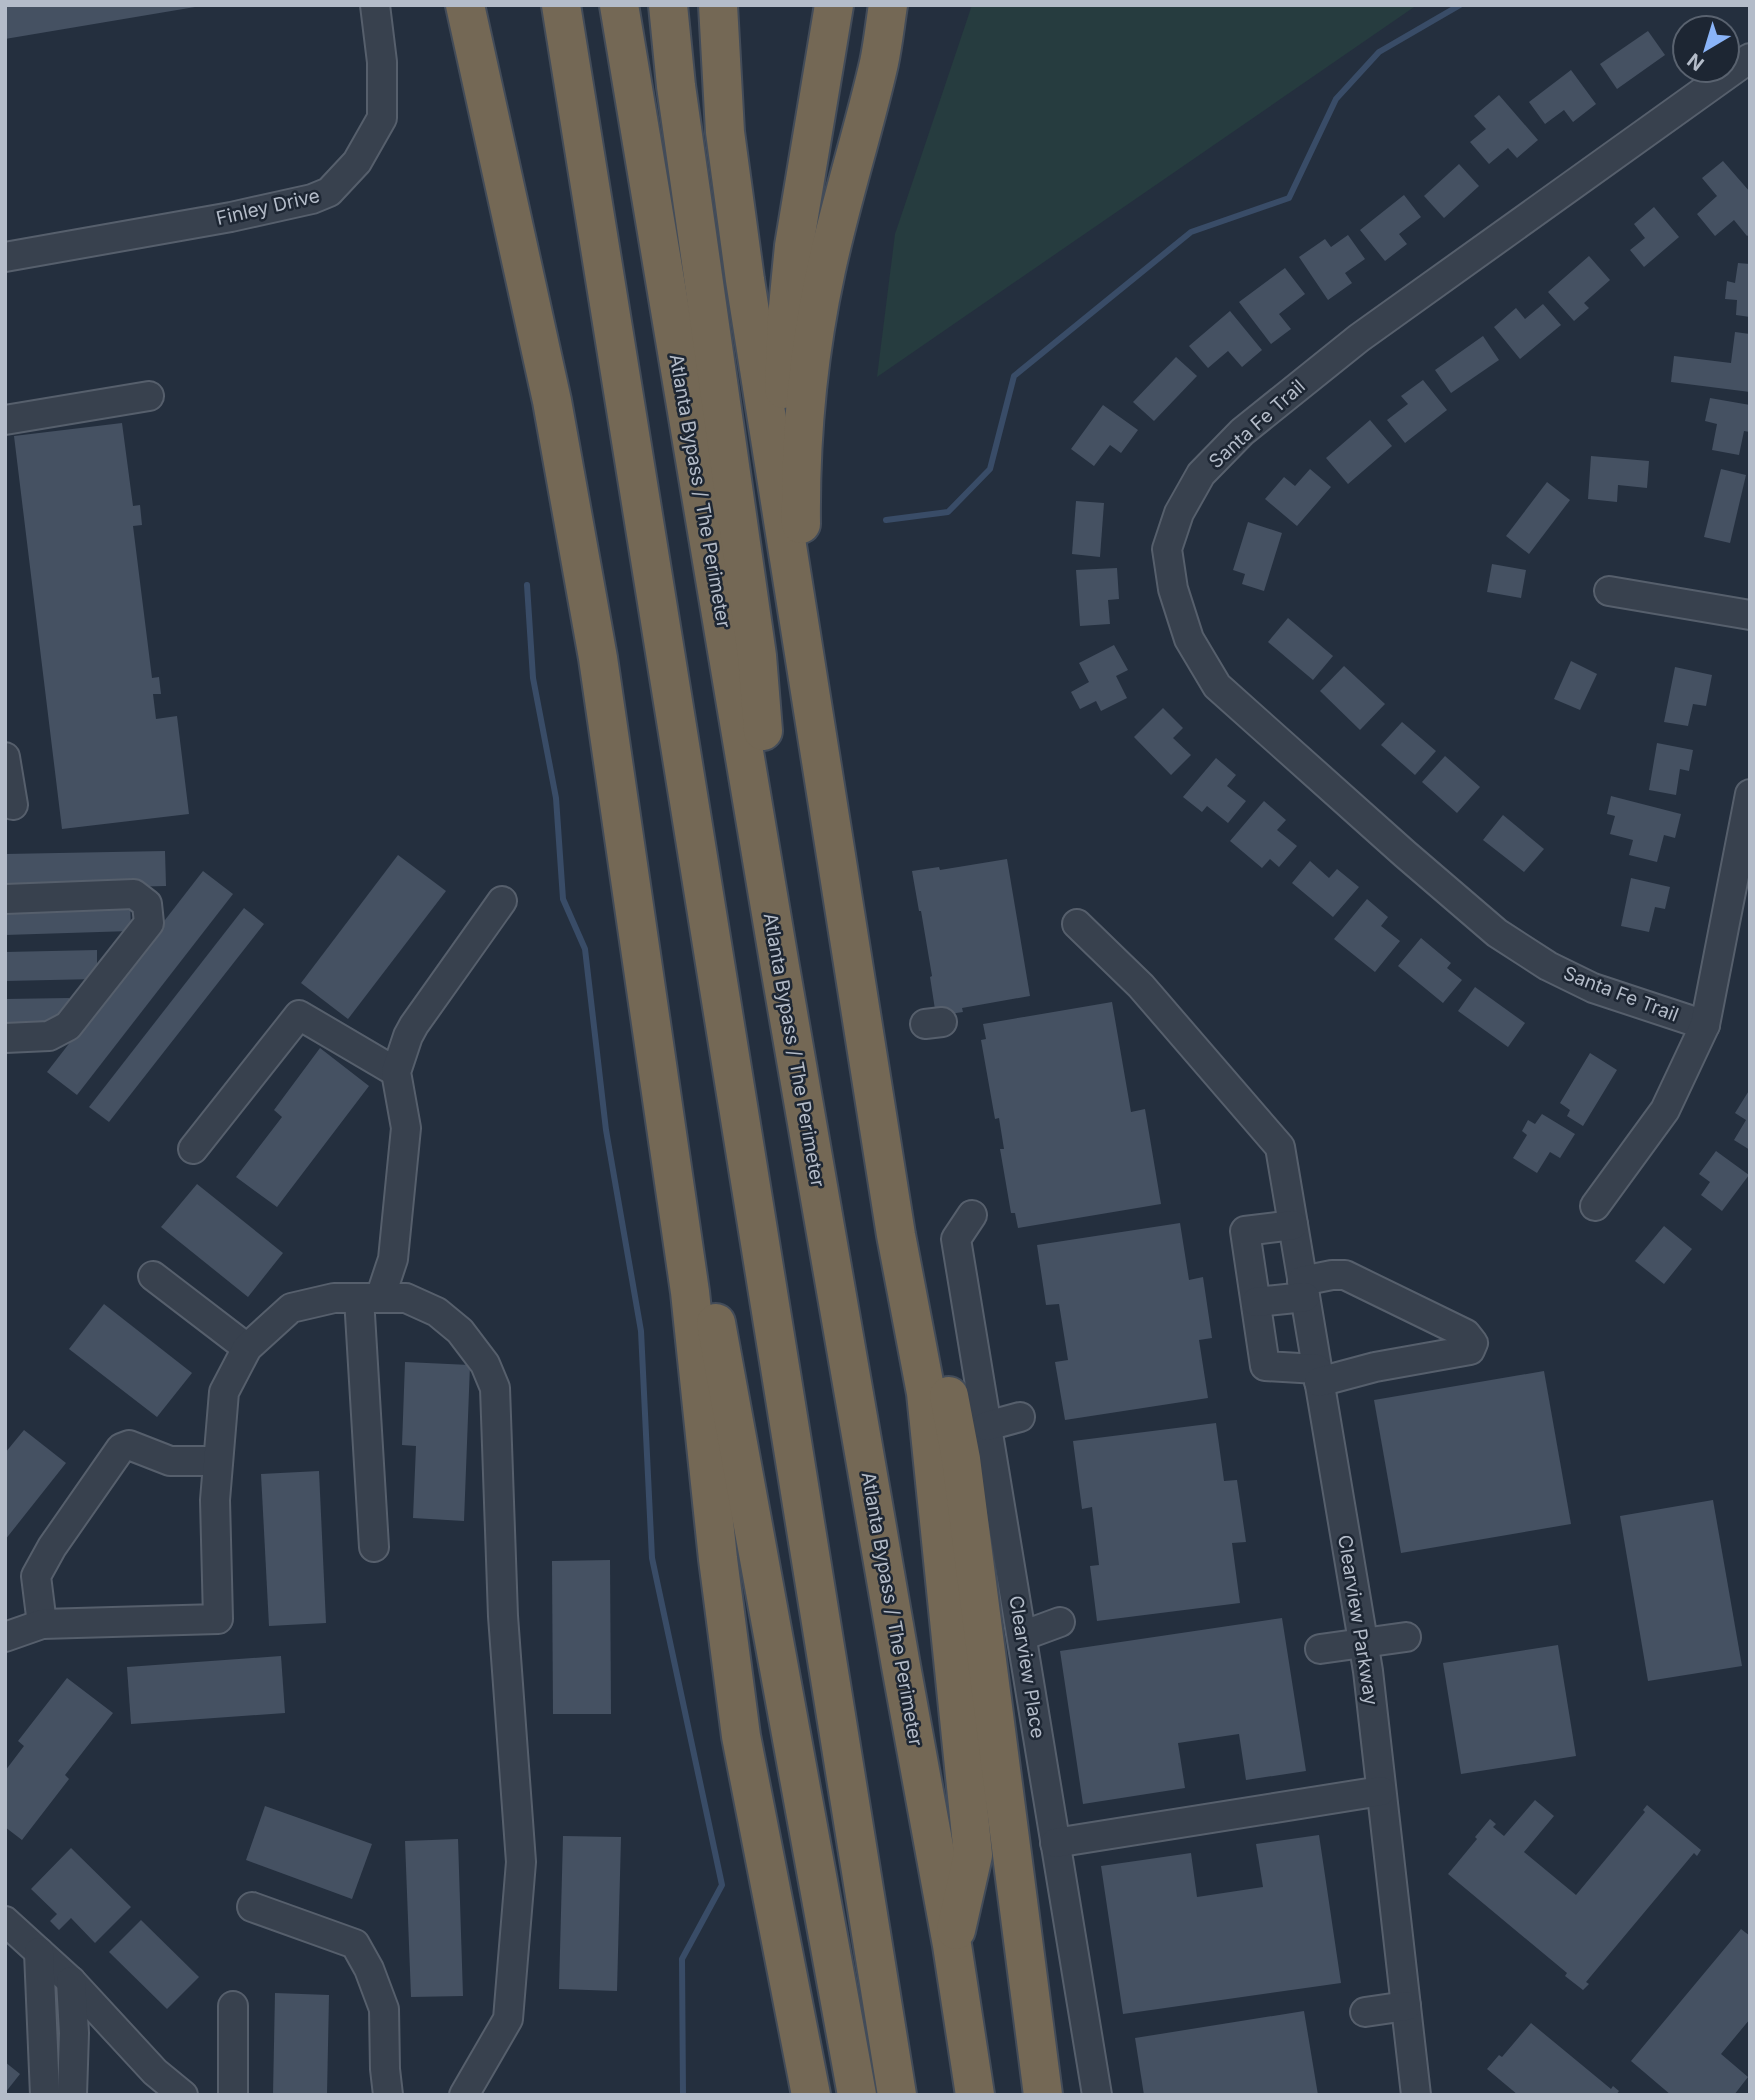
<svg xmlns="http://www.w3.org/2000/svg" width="1755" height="2100" font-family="Inter,sans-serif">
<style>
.green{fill:#263c3f}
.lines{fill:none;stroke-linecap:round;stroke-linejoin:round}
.stream{stroke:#394c67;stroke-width:6}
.building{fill:#455162}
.minor-casing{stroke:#565f6c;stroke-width:32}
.highway-casing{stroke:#434c59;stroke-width:42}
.minor{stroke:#38414e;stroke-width:28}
.highway{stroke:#746855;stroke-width:38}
.labels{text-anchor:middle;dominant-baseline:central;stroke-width:5;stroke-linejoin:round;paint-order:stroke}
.street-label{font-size:19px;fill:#b4bcc9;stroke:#1d2633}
</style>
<rect width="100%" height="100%" fill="#242f3e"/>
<!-- green -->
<path class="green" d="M972 5H1417L877 377 895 234Z"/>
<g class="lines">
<!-- stream -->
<g class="stream">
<path d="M886 520 948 512 990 469 1014 376 1191 232 1289 198 1336 99 1379 52 1460 5"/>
<path d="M527 585 533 678 556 798 563 899 585 949 606 1130 641 1331 652 1558 722 1885 682 1959 683 2095"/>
</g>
</g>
<!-- building -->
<g class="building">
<path d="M5 5H195V7L5 39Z"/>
<path d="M1648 31 1665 55 1617 89 1600 64Z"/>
<path d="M1571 70 1596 104 1573 122 1564 110 1545 124 1529 102Z"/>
<path d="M1499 95 1538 140 1517 158 1508 148 1489 164 1470 142 1486 129 1474 116Z"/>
<path d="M1723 161 1750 192V234L1747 236 1734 220 1715 236 1697 214 1717 196 1702 178Z"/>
<path d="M1459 164 1479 186 1444 218 1424 196Z"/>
<path d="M1404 195 1421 217 1399 234 1407 244 1385 261 1360 230Z"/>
<path d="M1654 207 1679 237 1644 267 1630 250 1645 238 1634 224Z"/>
<path d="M1348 235 1365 259 1345 273 1352 283 1328 300 1299 257 1325 239 1331 247Z"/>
<path d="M1589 256 1610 280 1584 303 1589 308 1574 321 1548 292Z"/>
<path d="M1738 263 1750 264V317L1736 315 1737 300 1725 299 1727 281 1735 283Z"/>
<path d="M1285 268 1305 294 1279 314 1291 329 1271 344 1239 302Z"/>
<path d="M1543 304 1561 325 1520 359 1494 327 1516 308 1525 319Z"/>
<path d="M1230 311 1262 350 1242 367 1228 351 1208 368 1189 346Z"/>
<path d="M1735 332 1750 334V392L1671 382 1674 356 1731 363Z"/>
<path d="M1483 336 1499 360 1451 393 1435 370Z"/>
<path d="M1176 357 1197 376 1154 421 1133 402Z"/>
<path d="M1423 380 1447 410 1405 443 1387 420 1408 404 1401 396Z"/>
<path d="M1710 398 1750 405V432L1744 431 1739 455 1712 450 1717 424 1705 421Z"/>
<path d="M1103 405 1138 430 1121 453 1110 445 1094 466 1071 449Z"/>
<path d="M1370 420 1392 446 1348 484 1326 458Z"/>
<path d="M122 423 133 506 140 505 142 525 133 526 152 678 159 677 161 694H153L156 719 177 716 189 814 62 829 14 436Z"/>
<path d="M1591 456 1649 461 1647 488 1618 485 1617 502 1588 499Z"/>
<path d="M1310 469 1331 487 1297 526 1265 499 1284 477 1295 486Z"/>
<path d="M1721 469 1746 475 1730 543 1704 537Z"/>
<path d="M1547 482 1570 500 1529 554 1506 536Z"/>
<path d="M1076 501 1104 503 1100 557 1072 554Z"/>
<path d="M1248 522 1282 533 1264 591 1242 584 1245 574 1233 570Z"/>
<path d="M1492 564 1526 570 1521 598 1487 592Z"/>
<path d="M1117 568 1119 599 1108 600 1110 624 1080 626 1076 570Z"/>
<path d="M1288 618 1333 656 1313 680 1268 642Z"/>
<path d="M1114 645 1128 670 1116 676 1127 698 1101 711 1096 701 1080 709 1071 692 1089 682 1079 663Z"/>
<path d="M1571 661 1597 674 1580 710 1554 699Z"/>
<path d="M1344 666 1385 704 1360 730 1320 691Z"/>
<path d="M1675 667 1712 675 1706 706 1693 704 1688 726 1664 722Z"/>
<path d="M1163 708 1183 728 1173 738 1191 755 1171 775 1134 737Z"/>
<path d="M1402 722 1436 751 1415 775 1381 745Z"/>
<path d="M1657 743 1693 750 1689 771 1680 769 1676 795 1649 790Z"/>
<path d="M1445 756 1480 787 1457 813 1422 782Z"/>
<path d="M1216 758 1236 775 1227 786 1246 801 1228 823 1207 806 1202 812 1183 797Z"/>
<path d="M1611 796 1681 814 1675 838 1664 835 1657 862 1629 855 1633 840 1610 834 1615 816 1607 814Z"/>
<path d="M1264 801 1286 820 1277 830 1297 846 1279 867 1270 859 1262 868 1230 841Z"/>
<path d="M1503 815 1544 849 1524 872 1483 840Z"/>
<path d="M165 851 166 886 5 890V854Z"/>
<path d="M398 855 446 891 348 1019 301 983Z"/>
<path d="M1007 859 1030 996 962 1008 963 1012 936 1016 930 977 932 976 921 911H919L912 871 939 867 940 870Z"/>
<path d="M1310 861 1329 878 1337 869 1359 887 1333 917 1292 883Z"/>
<path d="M203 871 233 894 77 1095 47 1072Z"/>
<path d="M1631 878 1670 887 1665 909 1655 907 1649 932 1621 926Z"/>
<path d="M1367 899 1388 917 1381 926 1400 941 1375 972 1334 939Z"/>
<path d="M130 901 131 931 5 935V905Z"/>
<path d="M244 908 264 924 109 1122 89 1107Z"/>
<path d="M1421 938 1451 963 1447 968 1462 980 1443 1003 1398 966Z"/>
<path d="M97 950V979L5 981V952Z"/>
<path d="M1475 987 1525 1023 1508 1047 1458 1011Z"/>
<path d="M69 998V1023H5V999Z"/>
<path d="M1112 1002 1131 1112 1145 1109 1161 1204 1018 1228 1015 1213H1011L1000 1149H1004L999 1118 995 1119 981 1040 986 1039 983 1024Z"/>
<path d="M320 1048 369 1086 277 1207 236 1177 282 1117 274 1110Z"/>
<path d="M1590 1053 1617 1070 1583 1126 1567 1116 1570 1110 1560 1103Z"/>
<path d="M1750 1089V1150L1734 1140 1746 1120 1735 1113Z"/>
<path d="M1542 1114 1575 1134 1560 1158 1550 1152 1537 1173 1513 1158 1527 1135 1522 1131 1528 1120 1535 1124Z"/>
<path d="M1716 1151 1749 1175 1722 1211 1701 1195 1710 1182 1699 1174Z"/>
<path d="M197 1184 283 1253 248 1297 161 1227Z"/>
<path d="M1180 1223 1189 1280 1203 1277 1212 1338 1199 1340 1208 1398 1065 1420 1055 1362 1068 1360 1059 1304 1046 1305 1037 1245Z"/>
<path d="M1664 1226 1692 1249 1664 1284 1635 1261Z"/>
<path d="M104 1304 192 1373 157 1417 69 1349Z"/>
<path d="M405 1362 470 1365 464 1521 413 1518 416 1446 402 1445Z"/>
<path d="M1544 1371 1571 1524 1401 1553 1374 1400Z"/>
<path d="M1216 1423 1224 1481 1237 1480 1246 1542 1232 1543 1240 1603 1097 1621 1090 1566 1099 1565 1092 1507 1082 1509 1073 1441Z"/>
<path d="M24 1430 66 1463 5 1540V1453Z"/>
<path d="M319 1471 326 1623 269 1626 261 1474Z"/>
<path d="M1713 1500 1742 1666 1648 1681 1620 1516Z"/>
<path d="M610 1560 611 1714H553L552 1561Z"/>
<path d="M1282 1618 1306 1771 1246 1780 1239 1734 1178 1743 1185 1788 1083 1804 1060 1651Z"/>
<path d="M1558 1645 1576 1756 1461 1774 1443 1663Z"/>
<path d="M281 1656 285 1713 131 1724 127 1667Z"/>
<path d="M67 1678 113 1713 65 1775 69 1779 22 1840 5 1827V1771L24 1746 18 1741Z"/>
<path d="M1535 1800 1554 1816 1524 1852 1576 1895 1645 1812 1643 1810 1647 1805 1701 1850 1697 1856 1694 1853 1586 1982 1589 1984 1583 1990 1565 1976 1567 1973 1448 1874 1477 1839 1475 1837 1490 1819 1496 1824 1493 1827 1504 1836Z"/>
<path d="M265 1806 372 1844 352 1899 246 1860Z"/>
<path d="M1319 1835 1341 1983 1123 2014 1101 1866 1191 1853 1197 1897 1263 1887 1256 1844Z"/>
<path d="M563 1836 621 1837 617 1991 559 1989Z"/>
<path d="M458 1839 463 1996 411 1997 405 1841Z"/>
<path d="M71 1848 131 1907 95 1943 71 1918 59 1930 50 1921 57 1914 31 1889Z"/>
<path d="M141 1920 199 1977 167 2009 109 1952Z"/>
<path d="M1741 1929 1750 1936V2019L1721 2054 1748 2077 1734 2095H1671L1631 2061Z"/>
<path d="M275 1993 329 1995 327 2095H273Z"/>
<path d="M1304 2011 1318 2095H1144L1135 2038Z"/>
<path d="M1531 2023 1611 2089 1613 2086 1619 2091 1616 2095H1518L1487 2069 1499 2055 1502 2057Z"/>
<path d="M5 2062 20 2074 5 2093Z"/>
</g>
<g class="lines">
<defs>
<g id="minor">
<path d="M5 257 231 217 312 199 329 192 357 162 382 118V62L375 5"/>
<path d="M5 420 149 396"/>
<path d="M1609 591 1750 615"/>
<path d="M5 757 13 805"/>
<path d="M5 899 134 894 147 904 149 923 68 1026 49 1036 5 1038"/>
<path d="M1077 924 1141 986 1280 1147 1368 1671 1416 2095"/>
<path d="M925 1024 942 1022"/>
<path d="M1705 1025 1593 988 1548 966 1497 933 1405 854 1217 686 1189 639 1173 589 1167 549 1179 513 1201 474 1242 432 1359 338 1750 58"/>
<path d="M193 1149 299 1015 396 1072"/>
<path d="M1595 1206 1665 1110 1705 1025 1750 794"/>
<path d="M972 1215 956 1239 1097 2095"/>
<path d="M1293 1225 1245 1231 1265 1366 1317 1369"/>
<path d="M153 1276 247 1348"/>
<path d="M1302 1281 1332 1275H1345L1466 1334 1473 1343 1470 1350 1375 1367 1319 1382"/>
<path d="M359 1298 374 1547"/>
<path d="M380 1298 393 1259 406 1128 396 1072 408 1036 414 1025 502 901"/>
<path d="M1256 1302 1305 1297"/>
<path d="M987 1426 1020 1417"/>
<path d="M42 1624 36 1576 52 1547 121 1448 129 1445 170 1461H218"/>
<path d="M1022 1636 1060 1622"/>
<path d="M5 1637 42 1624 218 1619 215 1500 224 1392 247 1348 291 1308 334 1298H406L437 1312 460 1331 485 1364 495 1388 503 1616 521 1862 508 2019 464 2095"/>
<path d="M1320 1649 1406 1637"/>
<path d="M1055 1843 1381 1791"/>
<path d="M252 1907 355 1944 369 1969 384 2009 385 2069 388 2095"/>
<path d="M5 1921 71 1981 155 2072 183 2095"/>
<path d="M39 1952 45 2095"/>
<path d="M71 1981 74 2033 72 2095"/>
<path d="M233 2006V2095"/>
<path d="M1365 2012 1406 2006"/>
</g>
<g id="highway">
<path d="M465 5 552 401 598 658 690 1292 718 1559 741 1736 811 2095"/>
<path d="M561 5 897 2095"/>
<path d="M619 5 780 967 901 1666 952 1945 975 2095"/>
<path d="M668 5 676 86 757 656 763 731"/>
<path d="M718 5 725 132 745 280 896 1235 926 1393 973 1855 956 1930"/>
<path d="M784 389 787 317 794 246 834 5"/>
<path d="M801 524C800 439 808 353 826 270 841 200 863 133 879 63 883 44 885 24 888 5"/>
<path d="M716 1323 857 2095"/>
<path d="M949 1396 961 1459 1043 2095"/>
</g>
</defs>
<!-- minor casing -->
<use href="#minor" class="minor-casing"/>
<!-- highway casing -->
<use href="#highway" class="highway-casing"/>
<!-- minor -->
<use href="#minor" class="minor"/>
<!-- highway -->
<use href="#highway" class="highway"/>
</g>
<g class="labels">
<!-- street labels -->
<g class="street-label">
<text transform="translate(268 207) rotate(-13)">Finley Drive</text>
<text transform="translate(1257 424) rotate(-42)">Santa Fe Trail</text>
<text transform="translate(700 491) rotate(80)">Atlanta Bypass / The Perimeter</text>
<text transform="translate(1621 994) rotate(21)">Santa Fe Trail</text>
<text transform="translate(794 1050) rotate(80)">Atlanta Bypass / The Perimeter</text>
<text transform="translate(892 1609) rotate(80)">Atlanta Bypass / The Perimeter</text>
<text transform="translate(1358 1620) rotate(81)">Clearview Parkway</text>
<text transform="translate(1027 1667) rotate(81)">Clearview Place</text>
</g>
</g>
<!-- border -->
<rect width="1755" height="2100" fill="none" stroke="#b4bcc9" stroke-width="14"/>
<!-- north arrow -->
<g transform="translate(1706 49) rotate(218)"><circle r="33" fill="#1d2633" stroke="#59626f" stroke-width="2"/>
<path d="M0-5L12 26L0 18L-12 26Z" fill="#8ab4f8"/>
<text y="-10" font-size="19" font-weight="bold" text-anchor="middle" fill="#b4bcc9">N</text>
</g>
</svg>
